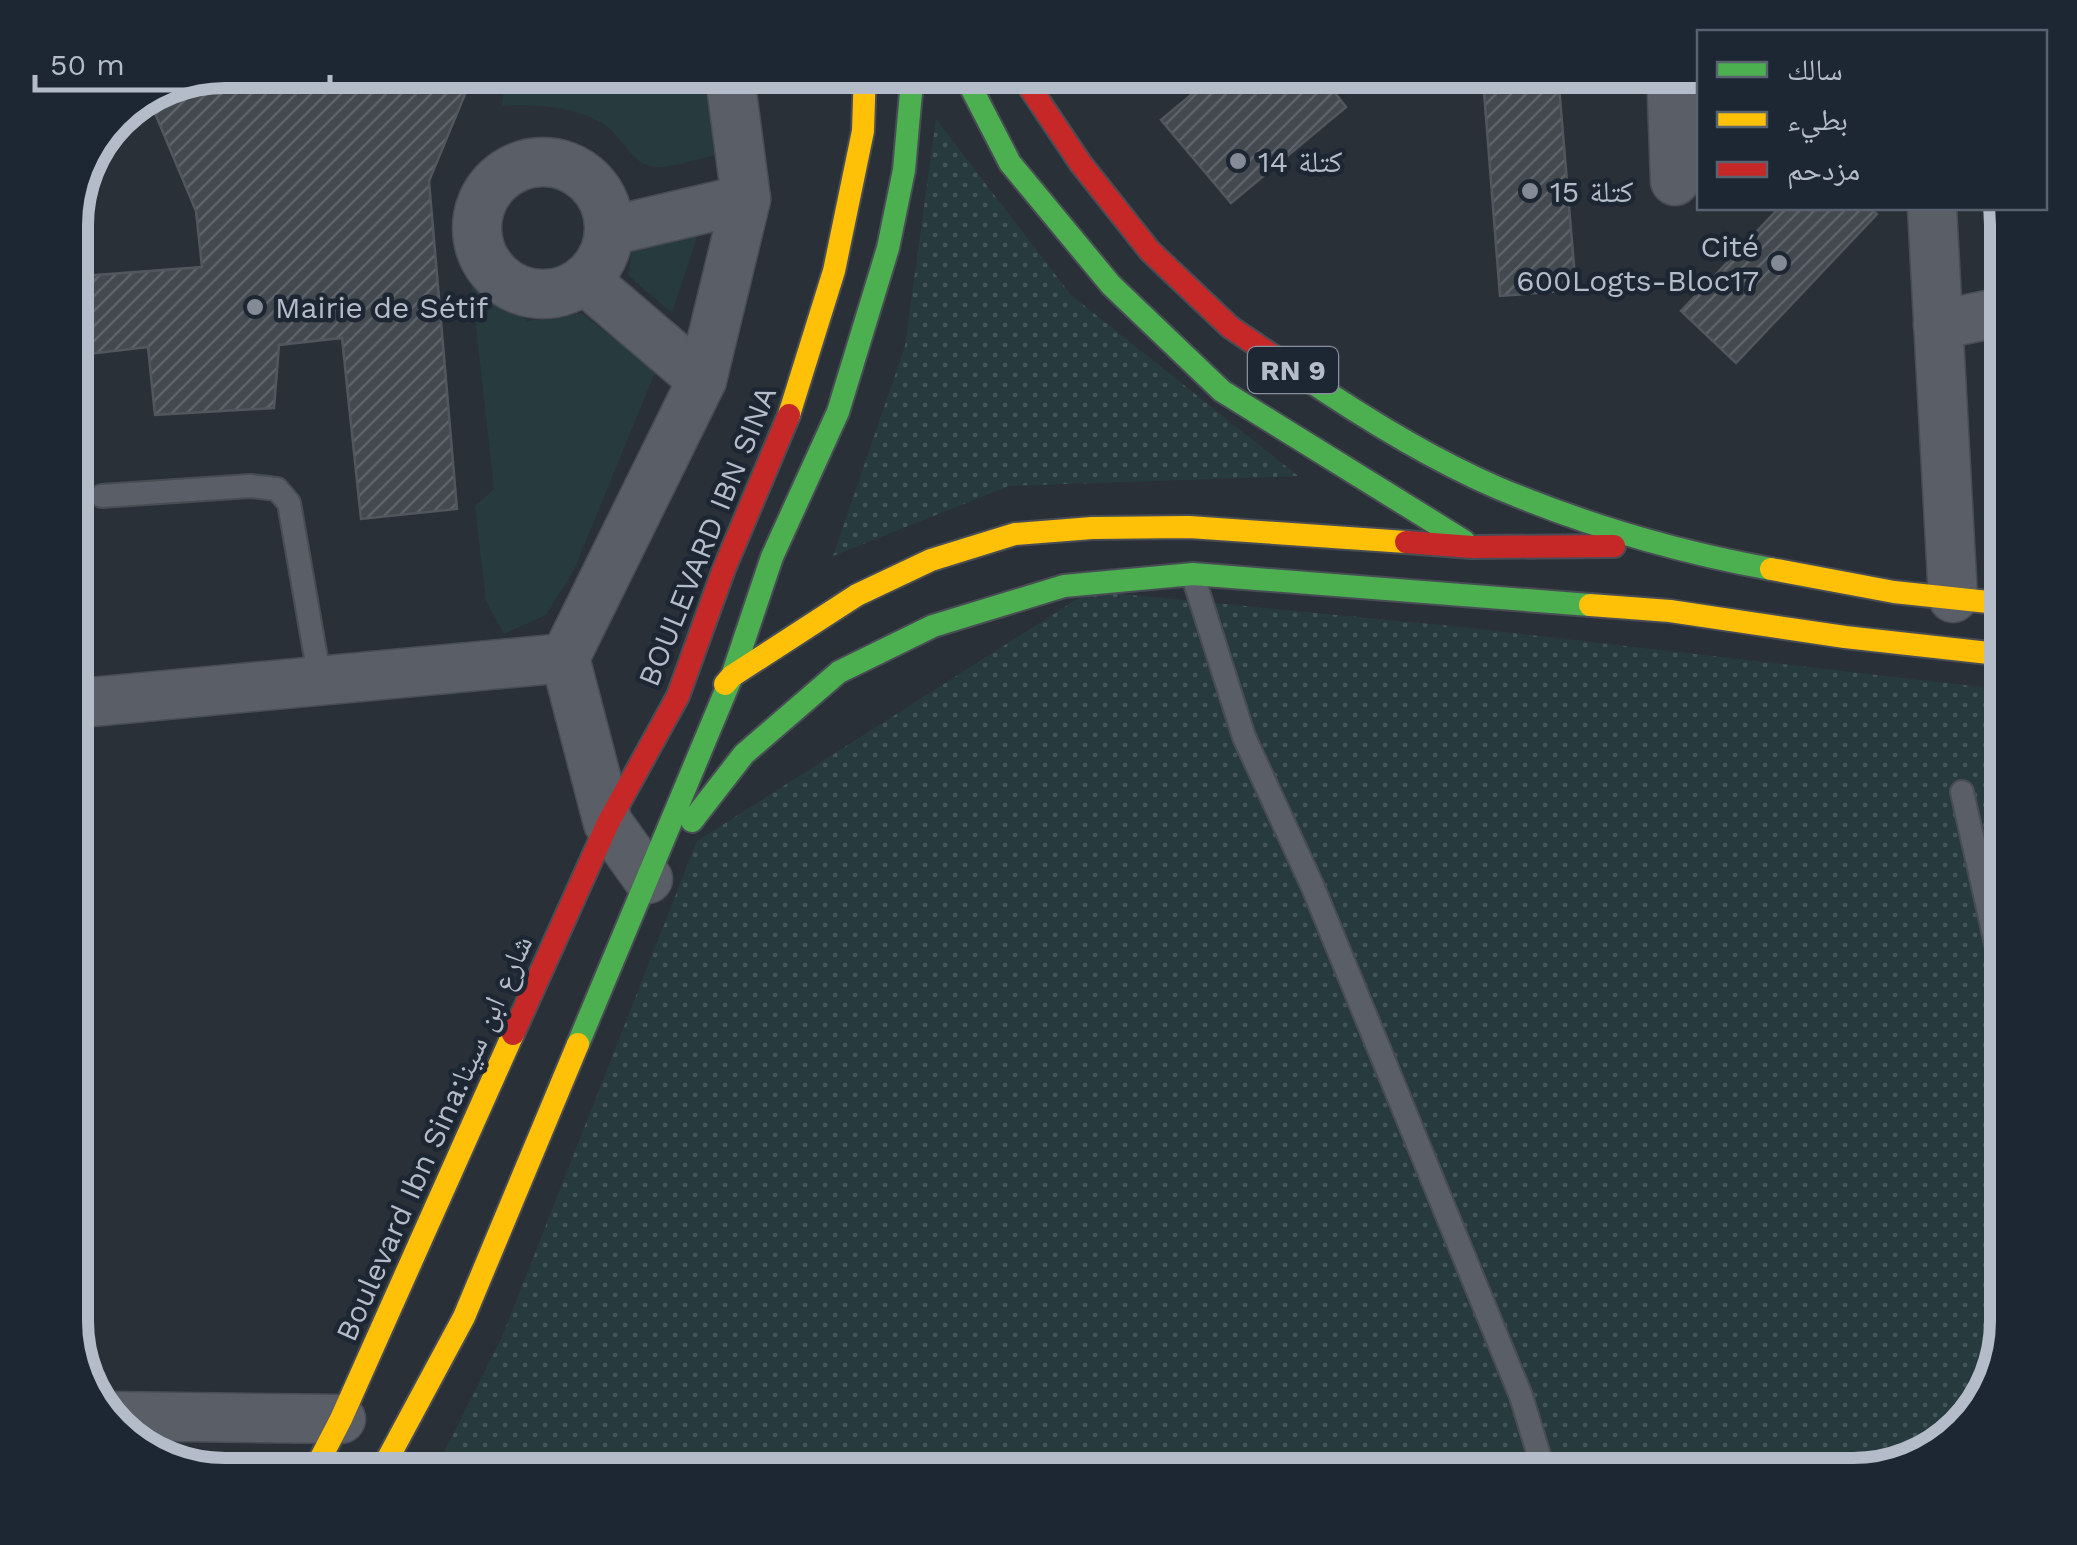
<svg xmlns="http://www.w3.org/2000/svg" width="2077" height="1545" font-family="'Work Sans','Noto Naskh Arabic',sans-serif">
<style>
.green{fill:#273a3e}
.park{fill:url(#park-dots)}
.building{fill:url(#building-hatch);stroke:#52575f;stroke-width:2.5}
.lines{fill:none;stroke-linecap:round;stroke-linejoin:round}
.lane-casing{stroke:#484c53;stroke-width:26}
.street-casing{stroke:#484c53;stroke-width:51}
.fast-casing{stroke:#484c55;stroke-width:26}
.slow-casing{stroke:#484c55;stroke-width:26}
.jam-casing{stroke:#484c55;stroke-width:26}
.lane{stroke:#5a5e66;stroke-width:22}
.street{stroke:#5a5e66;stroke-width:48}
.fast{stroke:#4caf50;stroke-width:22}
.slow{stroke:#ffc107;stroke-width:22}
.jam{stroke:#c62828;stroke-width:22}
.poi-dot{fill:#848b96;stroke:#1d2633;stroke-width:4}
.labels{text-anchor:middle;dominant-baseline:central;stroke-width:9;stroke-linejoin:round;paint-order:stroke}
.shield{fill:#1d2633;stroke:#878f9c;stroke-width:2.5}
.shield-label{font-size:28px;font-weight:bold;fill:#b4bcc9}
.poi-label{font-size:30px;fill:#b4bcc9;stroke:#1d2633;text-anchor:start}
.street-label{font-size:30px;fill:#b4bcc9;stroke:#1d2633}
.rim{fill:none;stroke:#b4bcc9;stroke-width:12}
</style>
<defs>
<pattern id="park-dots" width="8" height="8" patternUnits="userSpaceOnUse" patternTransform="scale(2.5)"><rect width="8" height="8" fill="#273a3e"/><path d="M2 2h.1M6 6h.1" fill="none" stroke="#445559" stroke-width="1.8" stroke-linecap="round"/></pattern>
<pattern id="building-hatch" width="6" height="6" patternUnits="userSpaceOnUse" patternTransform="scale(2.5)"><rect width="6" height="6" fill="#444950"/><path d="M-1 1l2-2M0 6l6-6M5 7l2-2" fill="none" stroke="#5d6168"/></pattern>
</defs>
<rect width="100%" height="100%" fill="#2a3038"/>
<!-- green -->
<g class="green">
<path d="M506 70H708L717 155C701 158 671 168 655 167 632 166 621 134 602 123 571 106 535 104 502 106Z"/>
<path d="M703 219 672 313 628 275 632 250 645 234Z"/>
<path d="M469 263 527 321 581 313 656 370 574 570 546 615 504 634 486 601 475 506 494 489Z"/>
</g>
<!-- park -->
<g class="park">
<path d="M936 119 1071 295 1298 476 1009 486 833 556 905 346Z"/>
<path d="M1090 591 1452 626 2007 690V1321L1975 1415 1920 1459 1852 1475H433L502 1337 697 841Z"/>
</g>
<!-- building -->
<g class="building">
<path d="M225 70H319L320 83 414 70H475L429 181 457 509 361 519 342 338 279 345 274 408 155 415 148 347 70 356V277L202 267 196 211 149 99Z"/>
<path d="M1221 70H1317L1346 107 1231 203 1161 120Z"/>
<path d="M1559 86 1576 290 1500 296 1484 92Z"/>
<path d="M1779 208H1870L1877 214 1736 363 1681 311Z"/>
</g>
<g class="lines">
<defs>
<g id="lane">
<path d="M102 496 250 486 277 489 289 503 320 681"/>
<path d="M1193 576 1244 737 1312 885 1521 1396 1545 1475"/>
<path d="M1962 792 2007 993"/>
</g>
<g id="street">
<path d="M1671 70 1675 181"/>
<circle cx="543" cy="228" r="66"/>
<path d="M1932 208 1953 598"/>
<path d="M610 231 746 199"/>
<path d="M585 280 702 380"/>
<path d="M1938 325 2007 311"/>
<path d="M70 704 565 658"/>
<path d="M648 879 608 823 565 658 702 380 746 199 729 70"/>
<path d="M108 1416 341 1419"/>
</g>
<g id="fast">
<path d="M962 70 1010 163 1111 285 1222 391 1464 541"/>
<path d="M1298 373C1361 416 1428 458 1498 488 1586 525 1678 552 1771 569"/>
<path d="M692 821 744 754 839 672 933 626 1064 586 1193 574 1590 605"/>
<path d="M578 1044 732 676 772 557 838 412 888 248 904 170 913 70"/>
</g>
<g id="slow">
<path d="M789 415 834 271 863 131 865 70"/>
<path d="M1771 569 1894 592 2007 604"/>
<path d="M1590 605 1670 611 1845 637 2007 655"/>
<path d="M725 684 732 676 857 595 931 560 1015 534 1092 528 1189 527 1406 542"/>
<path d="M312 1475 341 1419 513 1034"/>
<path d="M379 1475 464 1317 578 1044"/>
</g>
<g id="jam">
<path d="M1018 70 1081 164 1150 251 1230 327 1298 373"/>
<path d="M1406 542 1472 547 1614 546"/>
<path d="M513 1034 608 823 678 696 724 569 789 415"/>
</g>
</defs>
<!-- lane casing -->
<use href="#lane" class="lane-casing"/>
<!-- street casing -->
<use href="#street" class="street-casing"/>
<!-- fast casing -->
<use href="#fast" class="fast-casing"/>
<!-- slow casing -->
<use href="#slow" class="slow-casing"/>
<!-- jam casing -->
<use href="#jam" class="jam-casing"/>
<!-- lane -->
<use href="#lane" class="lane"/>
<!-- street -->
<use href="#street" class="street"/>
<!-- fast -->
<use href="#fast" class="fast"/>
<!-- slow -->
<use href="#slow" class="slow"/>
<!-- jam -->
<use href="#jam" class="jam"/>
</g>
<!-- markers -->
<g class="poi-dot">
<circle cx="1238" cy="161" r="10"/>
<circle cx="1530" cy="191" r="10"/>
<circle cx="1779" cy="263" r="10"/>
<circle cx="255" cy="307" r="10"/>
</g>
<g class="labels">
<!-- shield labels -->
<rect class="shield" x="1248" y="347" width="90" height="46" rx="8"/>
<g class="shield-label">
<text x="1293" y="370">RN 9</text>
</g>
<!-- poi labels -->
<g class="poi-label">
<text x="1258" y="161">كتلة 14</text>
<text x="1550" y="191">كتلة 15</text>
<text x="1759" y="246" text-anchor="end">Cité<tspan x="1759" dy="34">600Logts-Bloc17</tspan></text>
<text x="275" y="307">Mairie de Sétif</text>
</g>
<!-- street labels -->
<g class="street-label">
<text transform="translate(707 536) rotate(-68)">BOULEVARD IBN SINA</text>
<text transform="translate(434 1138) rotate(-66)">Boulevard Ibn Sina:شارع ابن سينا</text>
</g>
</g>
<!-- crop -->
<path d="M0 0H2077V1545H0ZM225 88H1853A137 137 0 0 1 1990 225V1321A137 137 0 0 1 1853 1458H225A137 137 0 0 1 88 1321V225A137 137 0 0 1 225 88Z" fill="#1d2633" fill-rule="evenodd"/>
<path class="rim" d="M225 88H1853A137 137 0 0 1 1990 225V1321A137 137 0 0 1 1853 1458H225A137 137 0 0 1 88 1321V225A137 137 0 0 1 225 88Z"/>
<!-- legend -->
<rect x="1697" y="30" width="350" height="180" fill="#1d2633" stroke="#59626f" stroke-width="2.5"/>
<rect x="1717" y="62" width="50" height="15" fill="#4caf50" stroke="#59626f" stroke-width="2.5"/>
<text x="1787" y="80" font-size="30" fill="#b4bcc9">سالك</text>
<rect x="1717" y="112" width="50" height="15" fill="#ffc107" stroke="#59626f" stroke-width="2.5"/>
<text x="1787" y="130" font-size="30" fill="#b4bcc9">بطيء</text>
<rect x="1717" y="162" width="50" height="15" fill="#c62828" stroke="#59626f" stroke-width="2.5"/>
<text x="1787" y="180" font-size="30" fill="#b4bcc9">مزدحم</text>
<!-- scale -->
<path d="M35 75v15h295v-15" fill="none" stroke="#b4bcc9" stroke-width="5"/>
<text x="50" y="75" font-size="30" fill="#b4bcc9" stroke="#1d2633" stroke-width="8" paint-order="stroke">50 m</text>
</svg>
